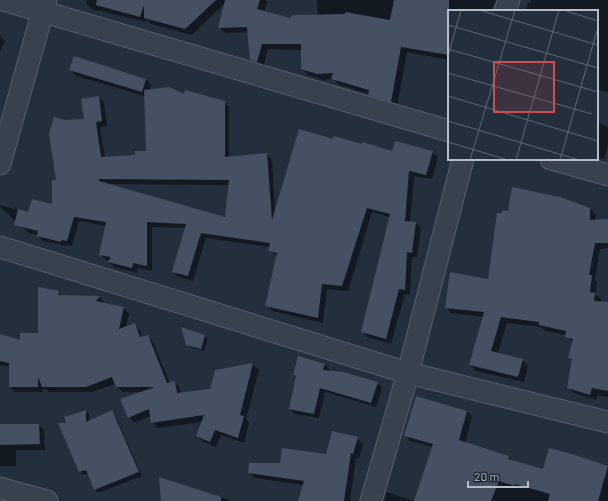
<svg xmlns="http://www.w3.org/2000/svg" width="608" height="501" font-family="Barlow,sans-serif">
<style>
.shadow{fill:#0007;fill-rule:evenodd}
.building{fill:#455162;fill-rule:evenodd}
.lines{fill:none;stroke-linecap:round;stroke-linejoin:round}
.minor-casing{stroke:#565f6c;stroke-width:23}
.minor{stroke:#38414e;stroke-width:21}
.inset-road{fill:none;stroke:#5e6776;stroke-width:1}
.view{fill:#ce4d50;fill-opacity:0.15;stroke:#ce4d50;stroke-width:2}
.inset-edge{fill:none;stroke:#b4bcc9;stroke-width:2}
</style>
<rect width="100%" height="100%" fill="#242f3e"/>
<!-- shadow -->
<g class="shadow">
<path d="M87 0H265L267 2 264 12 291 19 318 17 317 0H496L491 11H449V60L407 52 397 107 375 101 369 94 339 85 333 79 324 80 308 75 302 69V50L268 49 263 68 257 66 250 59 249 32 225 33 219 27 226 2 192 35 151 24 147 20 146 22 92 9 86 3Z"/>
<path d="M531 0H608V92L597 89V11H526L528 2 531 3Z"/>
<path d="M0 36 5 41 0 52Z"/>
<path d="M75 57 146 79 151 85 150 91 224 102 229 107V158L266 154 272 160 275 211 333 140 393 153 432 152 438 157 432 179 414 176 410 222 416 223 421 228 417 257H412L410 295 405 294 391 344 367 337 362 331 390 217 372 212 348 291 327 289 323 323 272 311 266 305 277 256 269 250 270 247 206 238 193 281 178 277 173 272 186 228 152 227V271L138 268 137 273 114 267 109 262 110 260H106L100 254 106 226 79 221 72 246 66 245V246L43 241 38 235 29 233 0 207V205L29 213 53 205 65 122 85 120 99 97 104 103 107 126 100 127 105 158 136 156 147 152 145 96 76 76 71 70ZM107 184 229 185 226 218Z"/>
<path d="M597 122 608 127V145L604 159 597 157Z"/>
<path d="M590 209 596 215 595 220H608V248L600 249 595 280 597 282 595 294 601 299 600 305 608 306V397L597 395 596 400 574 393 568 388 573 361 569 358 573 343 566 335 546 331 541 327 507 323 498 353 522 360 528 366 524 382 476 371 470 365 484 317 451 313 446 307 488 280 508 212Z"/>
<path d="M58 292 63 296 99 297 104 302 103 304 124 308 129 314 126 328 134 324 140 330 143 338 147 336 153 342 170 384 174 382 180 388 181 394 211 390 216 371 253 364 259 370 246 419 249 423 244 443 221 435 216 447 202 441 197 435 202 422 158 428 152 422 151 416 134 423 129 417 141 392H122L115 384 92 392H49L43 387V392H15L10 387V367L0 365V335L21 341 39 334Z"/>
<path d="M205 336 208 339 204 351 190 347 187 344Z"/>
<path d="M325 364 330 370 329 371 377 382 382 388 376 407 325 392 319 418 295 414 290 409 296 377 294 375Z"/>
<path d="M85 411 89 414V422L111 412 115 415 142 476 98 493 95 490 88 474 84 475 80 472 60 424H68Z"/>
<path d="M467 411 472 417 465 443 508 456 513 461 544 470 575 456 608 467V501H415L433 447 410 441 405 435Z"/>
<path d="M0 425H39L44 430 45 450H16V466H0Z"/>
<path d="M357 438 363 444 359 459 356 458 350 500 358 501H299L304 485 255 478 249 472 327 455Z"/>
<path d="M160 478 233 501H163Z"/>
<path d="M387 492 414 501H384Z"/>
</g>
<!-- building -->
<g class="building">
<path d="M97 0H216L185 29 144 18V5L140 17 96 5Z"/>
<path d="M225 0H260L257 9 290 18 292 15 345 14V12L390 20 394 0H449V55L401 47 391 102 368 95 369 90 331 79 333 73 317 74 301 69V44H262L257 62 250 60 247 27 218 28Z"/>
<path d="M74 56 146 79 142 92 69 70Z"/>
<path d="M169 87 184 94 185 90 225 101V157L267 153 272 220 299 129 333 139V136L362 144 363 142 392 151 395 141 433 151 426 175 409 171 405 221 416 222 412 253 407 252 405 290 399 289 386 339 361 332 390 214 367 208 342 286 322 284 318 318 265 306 277 253 268 251 270 243 201 233 188 276 172 272 186 224 147 222V266L133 263 132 268 108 262 111 257 99 255 106 222 74 217 67 241 61 240V242L37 236 38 231 14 225 18 209 28 212 32 199 52 204V180H56L49 134 54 117 65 120 84 119 81 99 99 96 102 121 96 122 101 157 135 155V151H146L144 90ZM99 179 229 180 225 217 99 181Z"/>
<path d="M512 187 560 197 590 208V220L608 219V243H595L589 275H592L590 292 595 293 594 301 608 302V391L592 388 590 395 567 388 572 359 568 358 573 339 565 337 566 331 539 325V322L501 317 491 351 523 359 518 377 469 365 484 312 445 308 450 272 488 279 497 213H502L503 210 508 211Z"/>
<path d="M38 287 59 291 58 295 100 296 96 301 124 307 119 329 135 323 140 337 148 335 167 383 175 381 177 393 210 389 215 370 253 363 240 415 244 416 238 438 215 430 210 442 196 436 204 415 151 423 149 409 128 418 120 399 155 387H116L112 377 86 387H42L38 377V387H9V363L0 361V334L20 340V333H38Z"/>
<path d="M181 327 205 335 201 349 186 345Z"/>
<path d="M298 356 325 364 323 370 343 372 378 382 371 403 320 388 314 414 289 409 296 376 293 375Z"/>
<path d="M416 396 467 411 459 440 509 456 508 459 543 469 549 448 575 455 608 466 598 501H548L550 494 515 484V486L499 481 491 501H414L433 444 404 436Z"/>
<path d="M86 410V422L112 410 139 472 94 490 86 470 79 472 58 423H66L64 417Z"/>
<path d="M0 424H39L40 444 0 445Z"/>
<path d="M332 431 358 437 353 454 351 453 344 501H298L304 481 248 473 249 463H280L282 448 326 454Z"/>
<path d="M159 477 221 497V501H161Z"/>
</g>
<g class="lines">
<defs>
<g id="minor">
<path d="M3 0 449 131"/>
<path d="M505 11 509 0"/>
<path d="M551 159 608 175"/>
<path d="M0 164 46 0"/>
<path d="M0 247 408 373 608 422"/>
<path d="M0 488 47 501"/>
<path d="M371 501 408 373 463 159"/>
</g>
</defs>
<!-- minor casing -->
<use href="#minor" class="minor-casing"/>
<!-- minor -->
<use href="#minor" class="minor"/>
</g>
<!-- overview -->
<g transform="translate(448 10)">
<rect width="150" height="150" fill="#242f3e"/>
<path class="inset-road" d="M31 0 150 35M115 0 150 11M0 15 150 58M0 39 150 82M0 46 13 0M0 63 144 104M0 86 150 131M0 111 131 150M0 132 60 150M22 150 67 0M68 150 111 0M112 150 150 17"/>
<path class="view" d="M46 52H106V102H46Z"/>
<rect width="150" height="150" class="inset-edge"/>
</g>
<!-- scale -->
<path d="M468 481v6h60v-6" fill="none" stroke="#b4bcc9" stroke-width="2"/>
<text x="474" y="481" font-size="12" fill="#b4bcc9" stroke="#1d2633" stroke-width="3" paint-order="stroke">20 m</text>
</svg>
